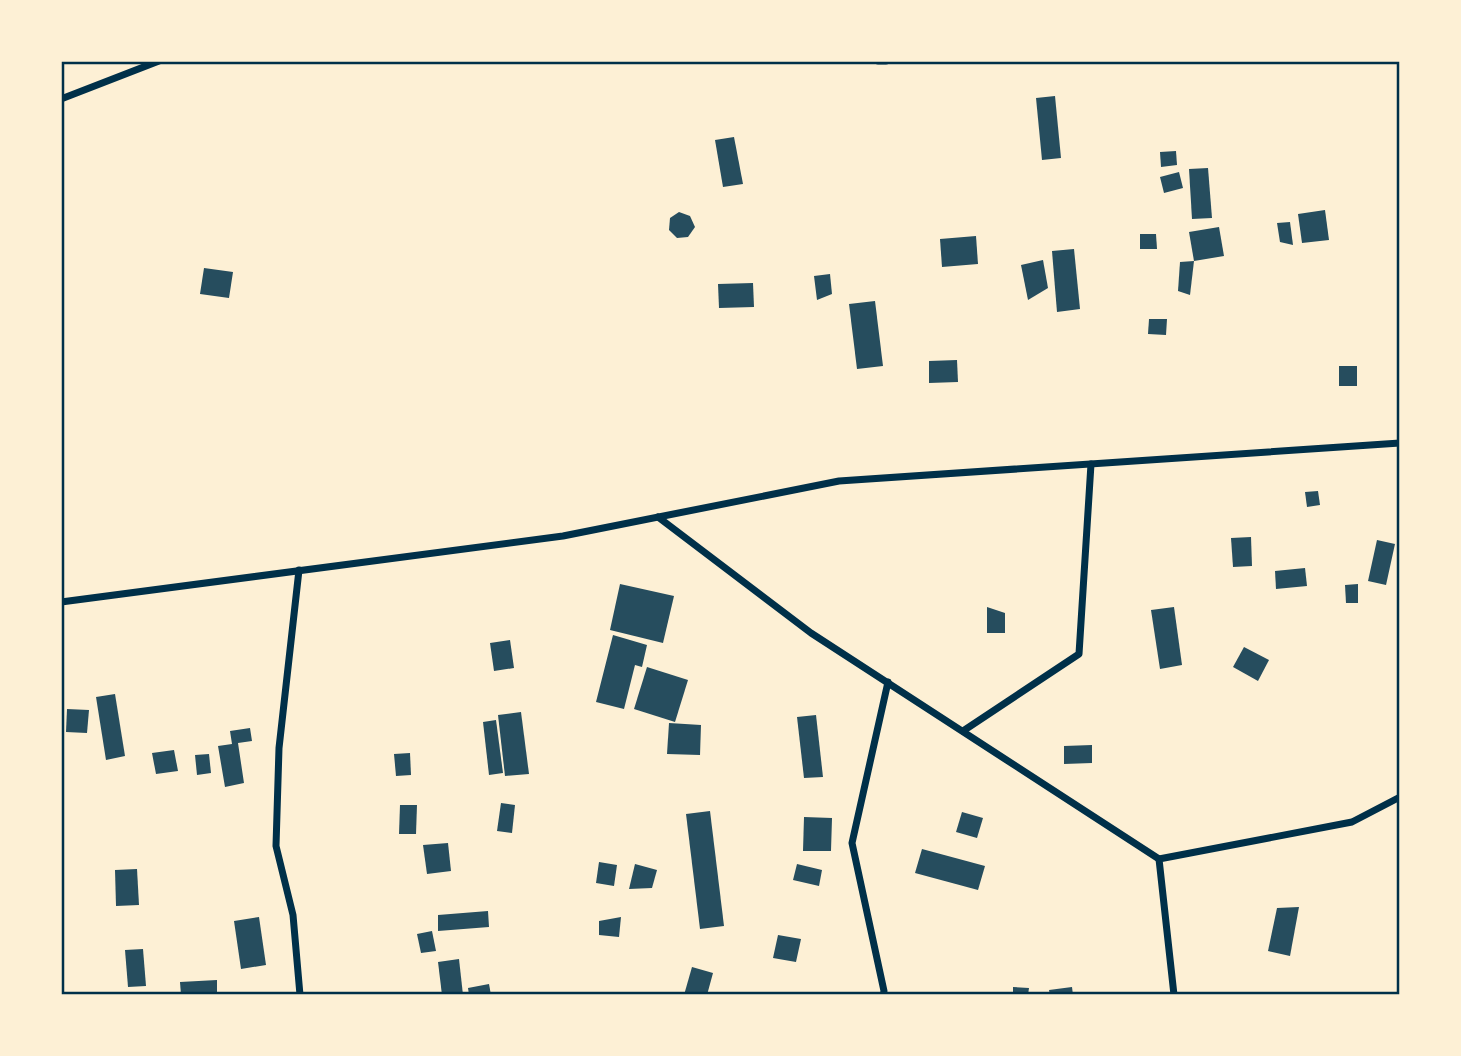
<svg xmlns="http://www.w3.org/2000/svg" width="1461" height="1056" font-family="'Asap Condensed',sans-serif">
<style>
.building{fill:#264d5e}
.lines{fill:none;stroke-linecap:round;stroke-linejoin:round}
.minor{stroke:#003049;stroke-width:7}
.neatline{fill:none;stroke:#003049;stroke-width:2.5}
</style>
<rect width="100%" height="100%" fill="#fdf0d5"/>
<!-- building -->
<g class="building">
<path d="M1055 96 1061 158 1042 160 1036 98Z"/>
<path d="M734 137 743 184 723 187 715 140Z"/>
<path d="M1176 151 1177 165 1161 167 1160 152Z"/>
<path d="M1208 168 1212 218 1192 219 1189 169Z"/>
<path d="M1179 172 1183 188 1164 193 1160 177Z"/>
<path d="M1325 210 1329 240 1302 243 1298 214Z"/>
<path d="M679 212 690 216 695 227 688 237 677 238 669 230 670 218Z"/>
<path d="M1290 222 1293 245 1280 242 1277 223Z"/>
<path d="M1219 227 1224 256 1194 261 1189 232Z"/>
<path d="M1140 234H1156L1157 249H1140Z"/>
<path d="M976 236 978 264 942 267 940 239Z"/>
<path d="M1074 249 1080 309 1057 312 1052 251Z"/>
<path d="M1043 260 1048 288 1028 300 1021 265Z"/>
<path d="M1194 261 1190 295 1178 291 1180 262Z"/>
<path d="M204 268 233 272 229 298 200 294Z"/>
<path d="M830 274 832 294 817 300 814 276Z"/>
<path d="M753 283 754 307 719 308 718 284Z"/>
<path d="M875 301 883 366 857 369 849 304Z"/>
<path d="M1149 319H1167L1166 335 1148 334Z"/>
<path d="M957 360 958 382 929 383V361Z"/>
<rect x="1339" y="366" width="18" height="20"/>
<path d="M1318 491 1320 505 1307 507 1305 492Z"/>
<path d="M1251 537 1252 566 1233 567 1231 538Z"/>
<path d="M1377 540 1395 544 1386 585 1368 581Z"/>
<path d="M1305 568 1307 586 1276 589 1275 571Z"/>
<path d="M620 584 674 596 663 643 610 630Z"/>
<path d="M1358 584V603H1346L1345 585Z"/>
<path d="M987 607 1005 613V633H987Z"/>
<path d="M1174 607 1182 665 1160 669 1151 610Z"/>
<path d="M613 635 647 645 642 667 635 665 624 709 596 702Z"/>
<path d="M510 640 514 668 494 671 490 643Z"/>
<path d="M1244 647 1269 660 1258 681 1233 667Z"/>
<path d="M647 667 688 680 675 722 634 709Z"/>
<path d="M115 694 125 756 106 760 96 697Z"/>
<path d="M67 709 89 710 87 733 66 732Z"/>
<path d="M521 712 529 774 505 776 498 715Z"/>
<path d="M816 715 823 777 804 778 797 717Z"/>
<path d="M496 720 503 773 489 775 483 722Z"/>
<path d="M669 723 701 725 700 755 667 754Z"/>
<path d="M250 728 252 741 238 743 244 783 225 787 218 746 232 744 230 731Z"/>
<path d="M1092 745V763L1064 764V746Z"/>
<path d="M174 750 178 771 156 774 152 753Z"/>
<path d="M410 753 411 775 396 776 394 754Z"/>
<path d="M209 754 211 773 197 775 195 755Z"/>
<path d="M501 803 515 805 512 833 497 831Z"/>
<path d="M400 805H417L416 834H399Z"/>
<path d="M710 811 724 926 700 929 686 814Z"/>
<path d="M962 812 983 818 977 838 956 832Z"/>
<path d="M804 817 832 818 831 851H803Z"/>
<path d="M448 843 451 871 427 874 423 845Z"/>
<path d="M922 849 985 866 978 890 915 873Z"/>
<path d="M599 862 617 865 614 886 596 883Z"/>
<path d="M635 864 657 870 652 888 629 889Z"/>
<path d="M797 864 822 870 819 886 793 880Z"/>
<path d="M137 869 139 905 116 906 115 870Z"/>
<path d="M1299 907 1290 956 1268 951 1277 908Z"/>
<path d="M488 911 489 927 438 931V915Z"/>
<path d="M259 917 266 965 241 969 234 921Z"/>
<path d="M621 917 619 937 599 935V921Z"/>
<path d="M432 931 436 951 421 953 417 934Z"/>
<path d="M778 935 801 939 796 962 773 958Z"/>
<path d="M143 949 146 986 128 987 125 950Z"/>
<path d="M459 959 463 995H442L438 962Z"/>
<path d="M692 967 713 973 707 995H684Z"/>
<path d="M217 980V995H181L180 982Z"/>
<path d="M489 984 491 995H469L468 988Z"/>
<path d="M1013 987 1029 988 1028 995H1013Z"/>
<path d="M1072 987 1073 995H1050L1049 990Z"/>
</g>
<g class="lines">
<!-- minor -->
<g class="minor">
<path d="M878 61H886"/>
<path d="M61 99 159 61"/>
<path d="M658 517 811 633 1159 859"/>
<path d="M299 570 279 748 276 846 293 915 300 995"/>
<path d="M61 602 563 536 839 481 1400 443"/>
<path d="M963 731 1079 654 1091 464"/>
<path d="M883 995 884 991 852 843 888 682"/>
<path d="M1174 995 1159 859 1352 822 1400 797"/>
</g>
</g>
<!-- border -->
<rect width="1461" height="1056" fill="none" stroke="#fdf0d5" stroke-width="126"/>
<rect x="63" y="63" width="1335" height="930" class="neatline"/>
</svg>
